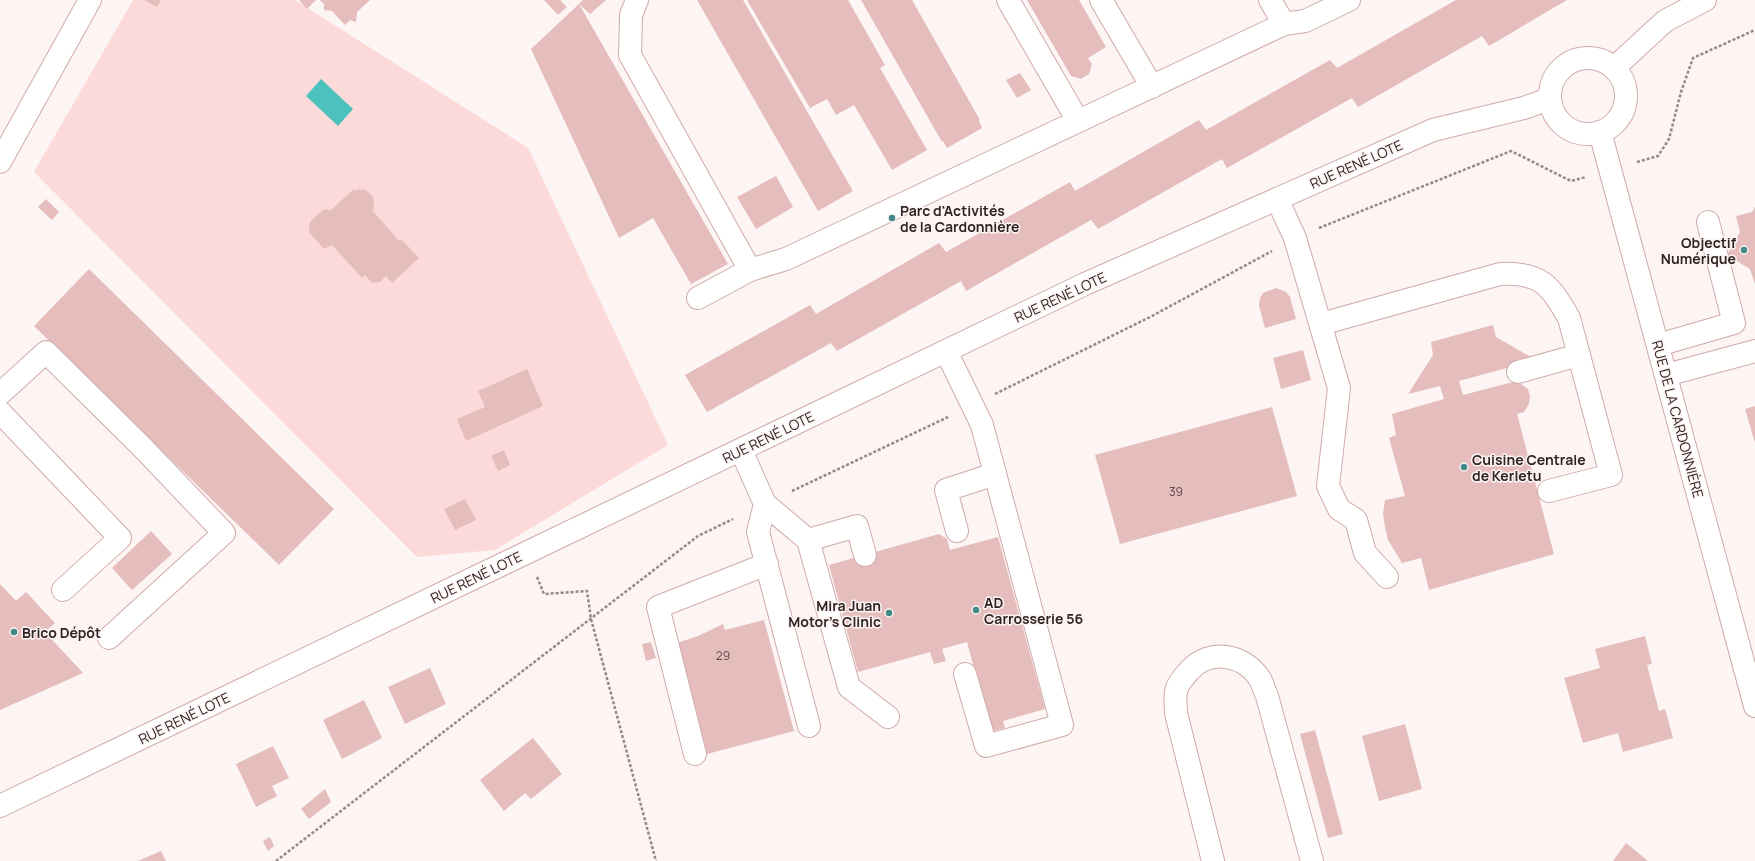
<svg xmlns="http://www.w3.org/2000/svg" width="1755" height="861" font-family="Manrope,sans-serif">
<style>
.green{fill:#fddada}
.water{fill:#4dc1be}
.building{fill:#e4bdbc}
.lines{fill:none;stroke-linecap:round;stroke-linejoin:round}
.minor-casing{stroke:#d0aaa9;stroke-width:24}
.major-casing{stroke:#d0aaa9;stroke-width:24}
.path{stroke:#948888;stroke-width:2.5;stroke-dasharray:3 2;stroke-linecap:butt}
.minor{stroke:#fff;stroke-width:22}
.major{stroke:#fff;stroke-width:22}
.poi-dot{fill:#418987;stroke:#fdf4f4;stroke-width:1.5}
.labels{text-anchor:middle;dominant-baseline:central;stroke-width:3;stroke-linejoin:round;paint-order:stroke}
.number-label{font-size:12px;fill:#5e4a49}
.street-label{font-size:14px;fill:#312323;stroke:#fdf4f4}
.poi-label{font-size:14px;font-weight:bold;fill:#312323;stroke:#fdf4f4;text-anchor:start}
</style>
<rect width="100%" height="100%" fill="#fdf4f4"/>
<!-- green -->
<path class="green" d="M133 0H295L528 148 668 445 495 550 417 557 34 172Z"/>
<!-- water -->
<path class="water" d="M321 79 353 109 338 126 306 96Z"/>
<!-- building -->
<g class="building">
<path d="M144 0H161L157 7Z"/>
<path d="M299 0H316L307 9Z"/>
<path d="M320 0H370L357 12 356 22 350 20 345 25 332 11 324 10V4Z"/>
<path d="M544 0H560L567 7 558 15Z"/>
<path d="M583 0H606L590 14 579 4Z"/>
<path d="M697 0H743L853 191 818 211Z"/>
<path d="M747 0H848L885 65 880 68 927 150 892 170 854 105 836 115 827 99 810 108Z"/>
<path d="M861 0H912L980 120 979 121 982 128 947 148 943 141 942 142Z"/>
<path d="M1027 0H1079L1106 47 1088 58 1092 64 1089 74 1081 79 1071 76Z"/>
<path d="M1456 0H1567L1489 46 1482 36 1358 107 1352 98 1227 168 1222 159 1098 229 1091 220 966 291 961 281 837 351 831 343 707 412 685 375 810 305 816 314 939 243 946 252 1070 182 1075 191 1199 120 1206 130 1330 60 1337 68Z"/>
<path d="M579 4 728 264 691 284 653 218 619 238 531 49Z"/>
<path d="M1020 73 1031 90 1017 98 1006 80Z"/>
<path d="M776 176 793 207 756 229 737 197Z"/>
<path d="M354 189 356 191 358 189 366 190 373 197 374 208 372 210 399 241 401 239 419 258 392 283 386 276 380 282 372 283 365 275 362 278 332 245 324 249 309 232 310 222 323 210 327 209 330 211Z"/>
<path d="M46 199 59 212 52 220 38 207Z"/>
<path d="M1755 207V284L1750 269 1727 255 1740 232 1736 216 1752 212Z"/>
<path d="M89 269 334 509 279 565 34 326Z"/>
<path d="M1276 288 1286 292 1290 297 1296 319 1265 328 1259 306 1260 298 1263 293Z"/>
<path d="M1493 325 1496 337 1536 360 1459 381 1463 395 1513 382 1521 384 1528 389 1530 396 1529 404 1524 412 1517 414 1554 554 1429 590 1421 558 1402 563 1388 540 1385 527 1383 514 1385 500 1405 496 1389 438 1396 435 1392 414 1444 399 1440 386 1408 394 1433 355 1431 342Z"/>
<path d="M1303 350 1311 380 1281 389 1273 358Z"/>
<path d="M527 369 543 406 466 441 457 419 485 407 478 391Z"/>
<path d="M1755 406V443L1745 409Z"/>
<path d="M1272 407 1297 496 1120 544 1095 455Z"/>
<path d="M504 450 510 465 498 471 491 456Z"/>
<path d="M465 499 476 520 455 530 444 509Z"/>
<path d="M151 531 172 554 132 590 112 568Z"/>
<path d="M939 534 947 539 950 550 998 537 1045 709 1003 721 1005 728 993 731 991 724H989L967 642 942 649 946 661 934 664 930 652 858 672 829 565Z"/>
<path d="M0 584 16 601 26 592 55 623 45 632 83 673 0 710Z"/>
<path d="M764 620 794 731 707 754 677 643 698 636 723 624 725 630Z"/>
<path d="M1645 636 1652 664 1647 665 1659 711 1665 709 1673 738 1623 752 1618 733 1583 743 1564 678 1600 668 1595 649Z"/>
<path d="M651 642 656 658 646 661 642 644Z"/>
<path d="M430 668 446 704 405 724 388 687Z"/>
<path d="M364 700 382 738 342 759 323 720Z"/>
<path d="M1405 724 1422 789 1379 801 1362 736Z"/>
<path d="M1315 730 1343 834 1328 838 1300 734Z"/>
<path d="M533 738 562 774 531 799 525 793 504 811 480 780Z"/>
<path d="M273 746 289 778 272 786 277 796 256 807 236 764Z"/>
<path d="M325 789 331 802 309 819 301 809Z"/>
<path d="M270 837 274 846 268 851 263 841Z"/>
<path d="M1626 843 1648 861H1613Z"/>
<path d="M161 851 166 861H138Z"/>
</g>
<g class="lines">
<defs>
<g id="minor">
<path d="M637 0 631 15 630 55 750 270"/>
<path d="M1008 0 1078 121"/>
<path d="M1101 0 1152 87"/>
<path d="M1270 0 1284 24"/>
<path d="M1600 132 1755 706"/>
<path d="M1277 199 1295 238 1339 388 1328 486 1339 509 1356 520 1365 553 1387 577"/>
<path d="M698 298 750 270 786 259 1284 24 1305 21 1349 0"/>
<path d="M1321 324 1500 274C1541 272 1550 285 1569 318L1611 475 1549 491"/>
<path d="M1658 345 1734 323 1708 222"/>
<path d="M946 351 982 425 1062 725 986 746 965 674"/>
<path d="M1518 372 1579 355"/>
<path d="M1666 375 1755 351"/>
<path d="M0 394 46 352 143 448 224 533 109 638"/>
<path d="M0 412 120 538 63 590"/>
<path d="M741 450 765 504 808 540 849 687 888 717"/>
<path d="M765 504 758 532 809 726"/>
<path d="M957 531 946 490 995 474"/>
<path d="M808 540 857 526 865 555"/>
<path d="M695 754 658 607 767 564"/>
<path d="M1213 861 1176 713C1176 705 1174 695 1177 688 1179 682 1185 676 1189 671 1209 648 1244 654 1260 679 1263 684 1264 690 1267 696L1312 861"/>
</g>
<g id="major">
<circle cx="1588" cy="96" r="38"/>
<path d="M1614 68 1665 21 1705 0"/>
<path d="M0 162 90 0"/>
<path d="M0 806 1085 284 1433 130 1524 108 1549 99"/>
</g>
</defs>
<!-- minor casing -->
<use href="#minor" class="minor-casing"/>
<!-- major casing -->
<use href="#major" class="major-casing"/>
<!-- path -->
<g class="path">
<path d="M1637 162 1658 156 1669 139 1681 92 1693 58 1755 30"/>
<path d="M1319 228 1511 151 1571 181 1586 177"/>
<path d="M995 394 1152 316 1272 251"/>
<path d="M792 491 948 417"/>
<path d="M537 577 544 594 587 591 591 619 656 861"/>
<path d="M276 861 698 536 733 519"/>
</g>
<!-- minor -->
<use href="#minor" class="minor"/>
<!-- major -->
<use href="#major" class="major"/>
</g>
<!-- markers -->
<g class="poi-dot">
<circle cx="892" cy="218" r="4"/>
<circle cx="1744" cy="250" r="4"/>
<circle cx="1464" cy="467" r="4"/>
<circle cx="976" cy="610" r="4"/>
<circle cx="889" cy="613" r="4"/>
<circle cx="14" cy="632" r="4"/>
</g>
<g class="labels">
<!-- number labels -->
<g class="number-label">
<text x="1176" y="491">39</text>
<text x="723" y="655">29</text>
</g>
<!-- street labels -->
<g class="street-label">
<text transform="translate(1356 164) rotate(-24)">RUE RENÉ LOTE</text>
<text transform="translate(1060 297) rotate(-25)">RUE RENÉ LOTE</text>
<text transform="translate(1678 419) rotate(75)">RUE DE LA CARDONNIÈRE</text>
<text transform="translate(768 437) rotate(-26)">RUE RENÉ LOTE</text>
<text transform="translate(476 577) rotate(-26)">RUE RENÉ LOTE</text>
<text transform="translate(184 718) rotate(-26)">RUE RENÉ LOTE</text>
</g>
<!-- poi labels -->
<g class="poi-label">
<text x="900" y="210">Parc d'Activités<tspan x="900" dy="16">de la Cardonnière</tspan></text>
<text x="1736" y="242" text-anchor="end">Objectif<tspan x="1736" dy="16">Numérique</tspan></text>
<text x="1472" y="459">Cuisine Centrale<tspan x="1472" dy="16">de Kerletu</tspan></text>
<text x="984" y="602">AD<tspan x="984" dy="16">Carrosserie 56</tspan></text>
<text x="881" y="605" text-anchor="end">Mira Juan<tspan x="881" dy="16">Motor's Clinic</tspan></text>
<text x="22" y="632">Brico Dépôt</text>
</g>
</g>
</svg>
